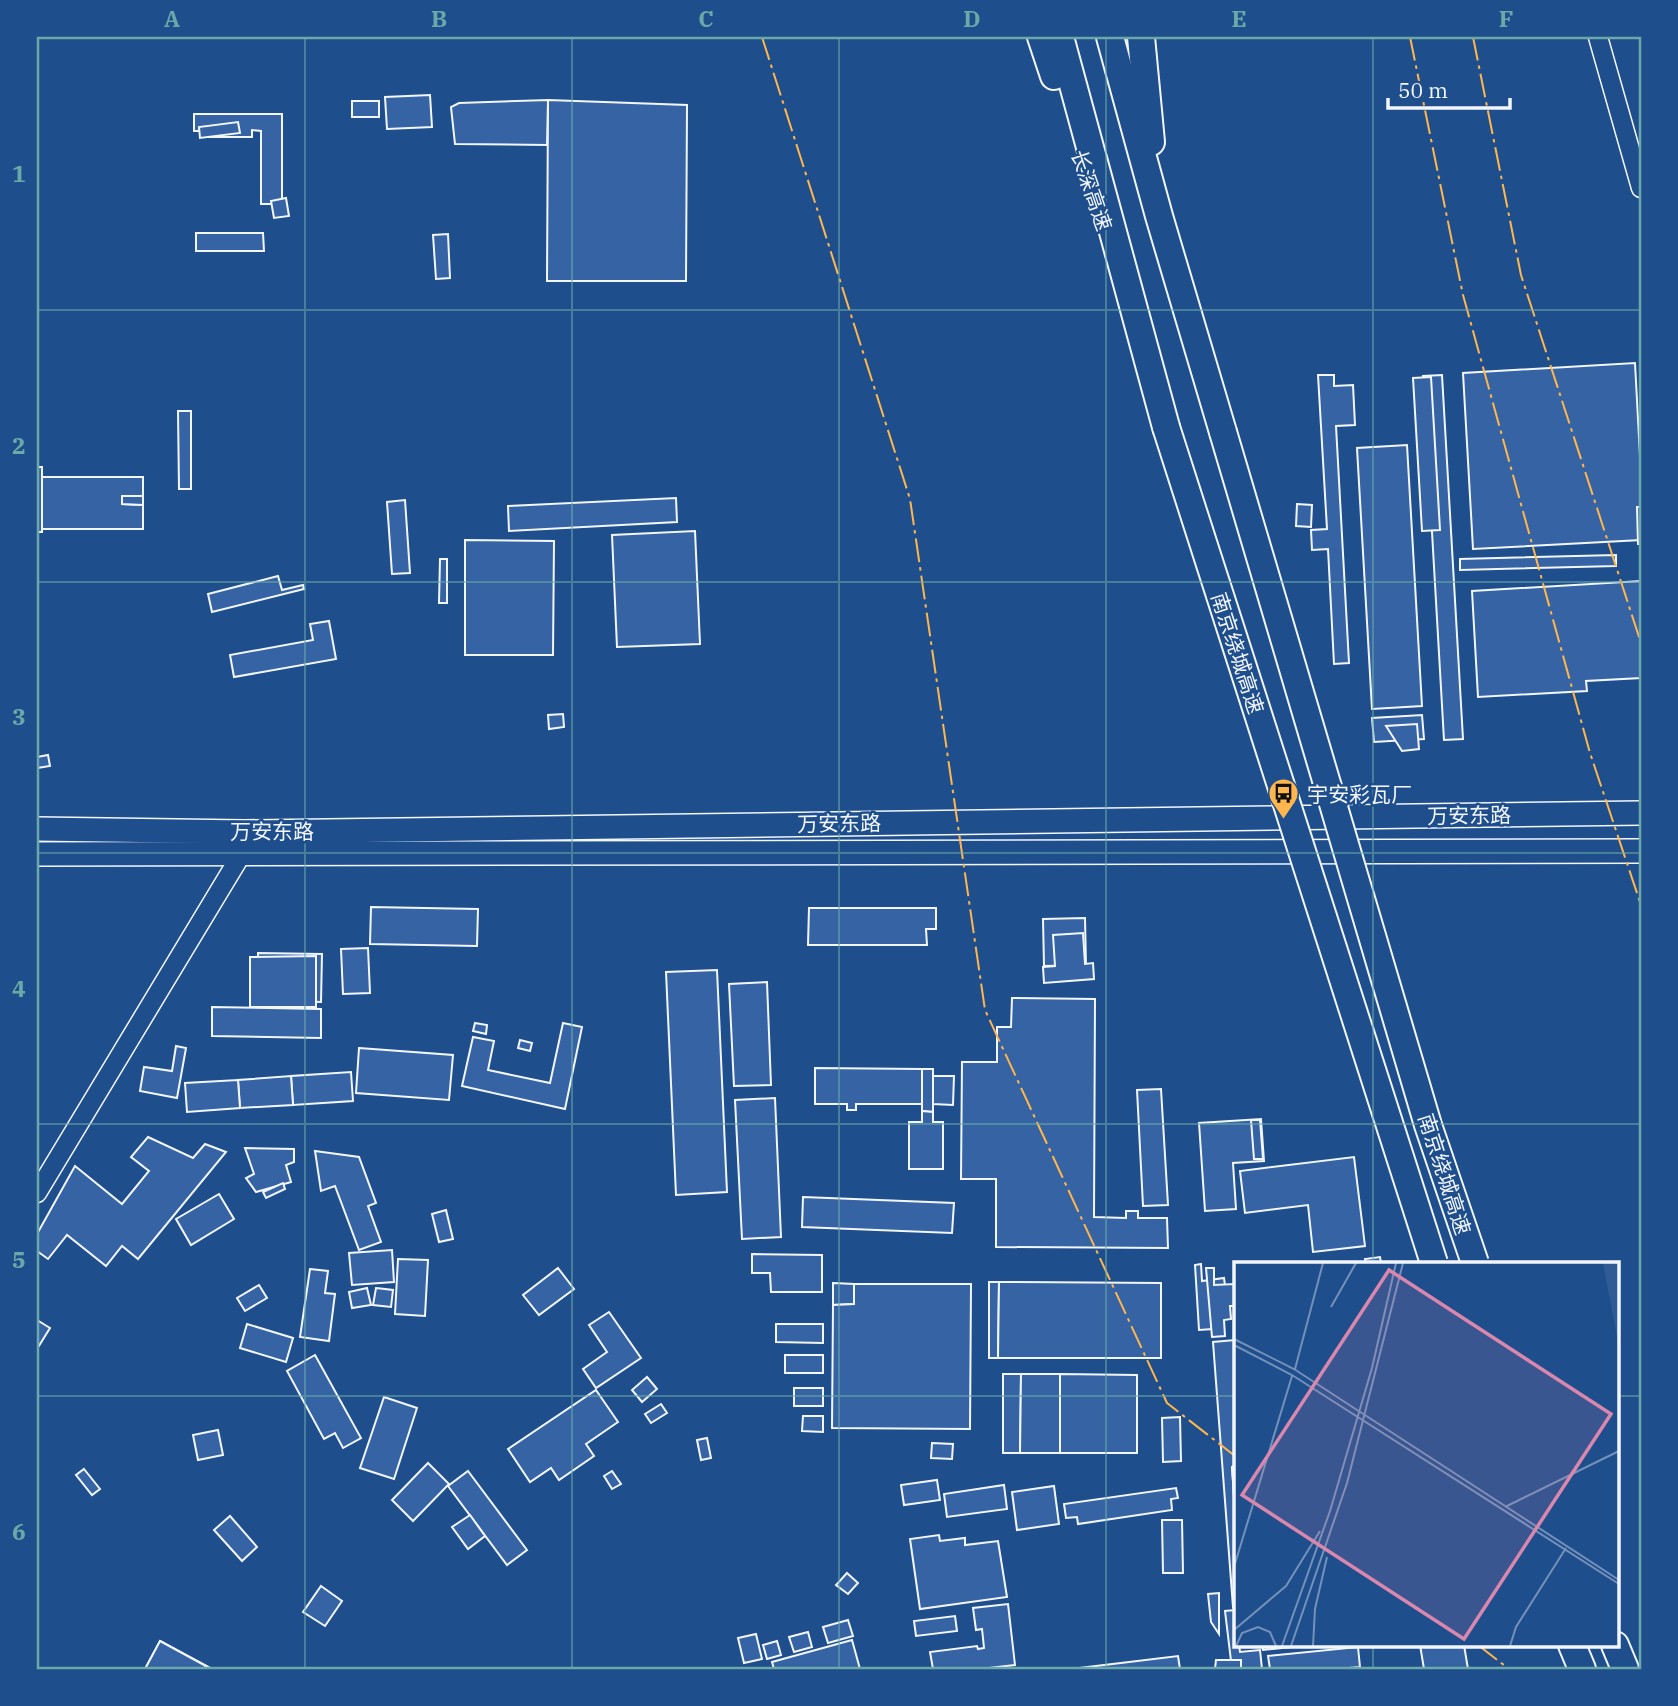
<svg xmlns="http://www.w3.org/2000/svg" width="1678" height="1706" font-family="'IBM Plex Serif','Noto Sans SC',serif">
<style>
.building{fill:#3563a3;stroke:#f2f6ff;stroke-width:2}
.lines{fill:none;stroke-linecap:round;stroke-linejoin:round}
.minor-casing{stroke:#f2f6ff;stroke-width:21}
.major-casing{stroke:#f2f6ff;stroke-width:26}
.highway-casing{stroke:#f2f6ff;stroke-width:30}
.minor{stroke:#1f4e8c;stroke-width:18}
.major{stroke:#1f4e8c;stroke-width:23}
.highway{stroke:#1f4e8c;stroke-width:26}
.highway-bridge-casing{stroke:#f2f6ff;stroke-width:30;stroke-linecap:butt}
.highway-bridge{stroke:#1f4e8c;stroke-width:26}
.power{stroke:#ffb74d;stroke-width:2;stroke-dasharray:24 5 3.5 5;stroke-linecap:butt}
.grid{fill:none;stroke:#6aa9a8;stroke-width:2;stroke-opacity:0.55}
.labels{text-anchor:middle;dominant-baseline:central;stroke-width:5;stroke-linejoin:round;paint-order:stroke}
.street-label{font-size:21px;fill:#f2f6ff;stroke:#1f4e8c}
.poi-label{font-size:21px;fill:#f2f6ff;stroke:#1f4e8c;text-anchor:start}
.inset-road{fill:none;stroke:#7391ba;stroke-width:2}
.view{fill:#da87ad;fill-opacity:0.15;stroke:#da87ad;stroke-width:3.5}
.inset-edge{fill:none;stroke:#f2f6ff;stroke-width:3.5}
.neatline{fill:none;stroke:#6aa9a8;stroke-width:2.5}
.grid-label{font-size:23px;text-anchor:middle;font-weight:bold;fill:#6aa9a8}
</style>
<rect width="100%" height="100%" fill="#1f4e8c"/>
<!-- building -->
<g class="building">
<path d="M430 95 432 127 387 129 385 97Z"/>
<path d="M548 100 687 105 686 281H547Z"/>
<path d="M548 100 547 145 455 144 451 107 459 103Z"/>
<rect x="352" y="101" width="27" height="16"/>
<path d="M194 114H282V204H261V131L252 130V137H202V131H194Z"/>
<path d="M238 122 240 133 200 138 199 127Z"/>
<path d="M286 198 289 216 274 218 271 201Z"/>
<path d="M196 233H263L264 251H196Z"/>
<path d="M448 234 450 278 436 279 433 235Z"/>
<path d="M1635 363 1641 475V540L1473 549 1463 373Z"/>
<path d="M1318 375H1334V386L1353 385 1355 425 1336 426 1349 663 1334 664 1328 549 1312 550 1311 530 1327 529Z"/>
<path d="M1442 375 1463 739 1444 740 1423 376Z"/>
<path d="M1431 377 1440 530 1422 531 1413 378Z"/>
<path d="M178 411H191V489H179Z"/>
<path d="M1407 445 1422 706 1372 709 1357 448Z"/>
<rect x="37" y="467" width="5" height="65"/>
<path d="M42 477H143V496H122V504L143 505V529H42Z"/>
<path d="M122 496H143V505L122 504Z"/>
<path d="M676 498 677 522 509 531 508 506Z"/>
<path d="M405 500 410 573 392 574 387 502Z"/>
<path d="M1297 504 1312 505 1311 527 1296 526Z"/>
<path d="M1637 507H1641V544H1638Z"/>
<path d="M695 531 700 644 617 647 612 535Z"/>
<path d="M465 540 554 541 553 655H465Z"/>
<path d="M1616 555V566L1460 570V559Z"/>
<path d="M440 559H447V603H439Z"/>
<path d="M278 576 282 590 303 585 304 589 212 612 208 594Z"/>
<path d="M1641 581V678L1586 681 1587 691 1478 697 1472 591Z"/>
<path d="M329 621 336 659 234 677 230 655 313 640 310 624Z"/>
<path d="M563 714 564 727 549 729 548 715Z"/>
<path d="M1422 715 1424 739 1374 742 1372 718Z"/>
<path d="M1417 724 1419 749 1402 751 1386 726Z"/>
<path d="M48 755 50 766 37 768V757Z"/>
<path d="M371 907 478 909 477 946 370 944Z"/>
<path d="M809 908H936V929H926L927 945H808Z"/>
<path d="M1085 918 1086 965 1044 966 1043 919Z"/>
<path d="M1083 933 1085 964 1093 963 1094 979 1044 983 1043 967 1055 966 1053 935Z"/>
<path d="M368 948 370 993 343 994 341 949Z"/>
<path d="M258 953 322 954 321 1002 257 1000Z"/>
<path d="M316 956V1007H250V957Z"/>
<path d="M717 970 727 1192 676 1195 666 972Z"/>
<path d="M767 982 771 1085 734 1086 729 984Z"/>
<path d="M1012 998 1095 999 1094 1217 1126 1218V1211H1138V1218H1167L1168 1248 996 1247V1179H961L962 1062H997V1027H1011Z"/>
<path d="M212 1007 321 1009V1038L212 1036Z"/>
<path d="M475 1023 487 1025 486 1034 473 1031Z"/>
<path d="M563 1023 582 1027 565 1109 462 1086 473 1037 494 1041 488 1070 550 1083Z"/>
<path d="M520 1040 532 1043 530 1051 518 1048Z"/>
<path d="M176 1046 186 1048 177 1098 140 1091 144 1067 172 1071Z"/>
<path d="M359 1048 453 1055 449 1100 356 1093Z"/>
<path d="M815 1068 922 1069 923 1104H856V1110H847V1104H815Z"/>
<path d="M922 1069H933V1112L922 1111Z"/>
<path d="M351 1072 353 1101 293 1105 291 1076Z"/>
<path d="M291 1076 293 1105 240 1108 238 1080Z"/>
<path d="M933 1076H954L953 1105 933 1104Z"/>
<path d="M238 1080 240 1108 187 1112 185 1083Z"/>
<path d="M1161 1089 1168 1205 1143 1206 1137 1090Z"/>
<path d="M775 1098 781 1237 742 1239 735 1100Z"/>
<path d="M922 1111 933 1112V1122H943V1169H909V1122H922Z"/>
<path d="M1261 1119 1264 1161 1233 1163 1236 1209 1205 1211 1199 1123Z"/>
<path d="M1251 1120H1260L1263 1159H1254Z"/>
<path d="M148 1137 193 1158 205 1144 226 1152 138 1259 122 1246 106 1266 67 1235 48 1259 37 1251V1234L75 1166 122 1204 149 1171 131 1157Z"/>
<path d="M245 1148 294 1149V1162L286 1165 291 1182 256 1192 246 1178 254 1174Z"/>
<path d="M315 1151 359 1157 376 1203 368 1206 381 1242 359 1250 335 1186 321 1191Z"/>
<path d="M1354 1157 1365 1246 1313 1252 1308 1205 1245 1213 1240 1171Z"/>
<path d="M283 1183 285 1189 266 1198 263 1192Z"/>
<path d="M219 1194 234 1219 191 1245 176 1219Z"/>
<path d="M803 1197 954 1203 952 1233 802 1227Z"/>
<path d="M446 1210 453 1239 439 1242 432 1214Z"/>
<path d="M392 1250 394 1282 352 1285 349 1253Z"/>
<path d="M752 1254 822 1255V1292H771L770 1273H752Z"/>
<path d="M1380 1257 1381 1263H1366L1365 1259Z"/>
<path d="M398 1259 428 1260 425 1316 395 1314Z"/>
<path d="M1201 1264 1202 1281 1224 1278 1227 1300 1216 1301 1217 1312 1212 1313 1213 1329 1199 1330 1195 1265Z"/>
<path d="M558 1268 574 1289 539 1315 523 1295Z"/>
<path d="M1206 1268H1214V1285L1235 1284V1306H1230L1231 1319 1224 1320 1225 1336 1212 1337Z"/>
<path d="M310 1269 328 1271 325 1293 335 1294 329 1341 300 1337Z"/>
<path d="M989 1282H999L998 1358H989Z"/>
<path d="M999 1282 1161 1283V1358H998Z"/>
<path d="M833 1283 854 1284V1304L833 1305Z"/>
<path d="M854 1284H971L970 1429 832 1428 833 1305 854 1304Z"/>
<path d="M259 1285 267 1298 245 1311 237 1298Z"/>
<path d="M367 1288 371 1305 352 1308 349 1292Z"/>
<path d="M376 1288 393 1290 391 1307 373 1305Z"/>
<path d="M609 1312 641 1358 596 1388 583 1369 607 1352 589 1325Z"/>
<path d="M37 1320 50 1328 37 1349Z"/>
<path d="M247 1324 293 1338 286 1362 240 1348Z"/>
<path d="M776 1324H823V1343L776 1342Z"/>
<path d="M1235 1340V1466L1232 1467 1235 1511V1607H1233L1213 1342Z"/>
<path d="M315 1355 361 1438 343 1448 335 1433 324 1439 287 1371Z"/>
<rect x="785" y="1355" width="38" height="18"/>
<path d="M1003 1374H1021L1020 1453H1003Z"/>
<path d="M1021 1374H1060V1453H1020Z"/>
<path d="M1060 1374 1137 1375V1453H1060Z"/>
<path d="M647 1377 657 1389 642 1402 632 1390Z"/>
<rect x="794" y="1388" width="29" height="18"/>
<path d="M596 1390 618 1422 586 1444 594 1456 559 1480 551 1468 530 1482 508 1449Z"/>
<path d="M384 1397 417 1408 394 1479 360 1468Z"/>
<path d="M661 1404 667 1413 651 1423 645 1414Z"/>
<path d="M803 1416H823V1432L802 1431Z"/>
<path d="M1180 1417 1181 1461 1163 1462 1162 1418Z"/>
<path d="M218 1430 223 1455 198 1460 193 1435Z"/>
<path d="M707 1438 711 1458 701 1460 697 1440Z"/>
<path d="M932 1443 953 1444 952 1459 931 1458Z"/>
<path d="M428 1463 449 1484 413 1521 392 1500Z"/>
<path d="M1235 1466V1511L1232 1467Z"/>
<path d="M84 1469 100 1489 92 1495 76 1475Z"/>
<path d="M468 1471 527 1550 507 1565 448 1486Z"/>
<path d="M612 1471 621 1484 612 1489 604 1476Z"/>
<path d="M937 1480 940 1500 904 1505 901 1485Z"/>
<path d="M1004 1485 1007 1509 947 1517 944 1494Z"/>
<path d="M1054 1486 1059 1524 1017 1530 1012 1492Z"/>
<path d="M1176 1488 1178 1498 1171 1499 1172 1510 1078 1524 1077 1517 1066 1518 1064 1504Z"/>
<path d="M470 1515 485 1536 468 1549 452 1527Z"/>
<path d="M230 1516 257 1547 242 1561 214 1530Z"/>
<path d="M1162 1520H1182L1183 1573H1163Z"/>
<path d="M939 1535 940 1541 965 1538V1545L998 1541 1007 1597 920 1609 910 1539Z"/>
<path d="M847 1573 858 1583 848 1594 836 1585Z"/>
<path d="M321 1586 342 1601 325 1626 303 1612Z"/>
<path d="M1219 1593V1634L1211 1622 1208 1594Z"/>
<path d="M1008 1604 1015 1665 980 1669H933L930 1652 977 1646 978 1649 984 1648 982 1629 976 1630 973 1608Z"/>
<path d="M1235 1610V1645H1239L1240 1652 1260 1650 1262 1669H1232L1225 1611Z"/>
<path d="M955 1616 957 1631 916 1636 914 1621Z"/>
<path d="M848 1620 853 1636 828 1643 823 1627Z"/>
<path d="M808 1632 812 1647 794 1652 789 1637Z"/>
<path d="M756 1634 762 1659 744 1663 738 1638Z"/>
<path d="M852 1640 860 1669H774L772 1662Z"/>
<path d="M160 1641 212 1669H145Z"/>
<path d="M160 1641 206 1666 204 1669H145Z"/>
<path d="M777 1641 781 1655 767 1659 763 1645Z"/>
<path d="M1262 1645H1312L1263 1650Z"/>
<path d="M1420 1645H1464L1468 1669H1424Z"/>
<path d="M1358 1647 1360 1667 1338 1669H1270L1268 1656Z"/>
<path d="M1178 1656 1180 1669H1080V1668Z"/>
<path d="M1216 1660H1241V1669H1215Z"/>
</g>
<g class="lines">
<defs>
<g id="minor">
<path d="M1598 37 1641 188"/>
<path d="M37 1193 241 855 243 844"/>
</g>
<g id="major">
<path d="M37 829 245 832 1641 813"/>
<path d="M37 854 1641 851"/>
</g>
<g id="highway">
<path d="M1041 37 1054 76"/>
<path d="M1060 37 1166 427"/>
<path d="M1110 37 1159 216 1223 432"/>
<path d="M1141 37 1151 142"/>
<path d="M1572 1645 1582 1669"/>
<path d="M1615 1645 1625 1669"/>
</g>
</defs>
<!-- minor casing -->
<use href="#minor" class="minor-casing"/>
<!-- major casing -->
<use href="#major" class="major-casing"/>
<!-- highway casing -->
<use href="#highway" class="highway-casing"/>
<!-- minor -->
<use href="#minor" class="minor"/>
<!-- major -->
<use href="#major" class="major"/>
<!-- highway -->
<use href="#highway" class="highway"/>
<defs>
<g id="highway-bridge">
<path d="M1166 427 1434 1263"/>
<path d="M1223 432 1428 1125 1475 1263"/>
</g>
</defs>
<!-- highway-bridge casing -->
<use href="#highway-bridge" class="highway-bridge-casing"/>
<!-- highway-bridge -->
<use href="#highway-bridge" class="highway-bridge"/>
<!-- power -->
<g class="power">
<path d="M762 37 910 499 985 1010 1167 1403 1235 1456"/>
<path d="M1410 37 1463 295 1590 753 1641 905"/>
<path d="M1473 37 1521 275 1641 643"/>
<path d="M1478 1645 1509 1669"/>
</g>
</g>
<!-- grid -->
<path class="grid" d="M305 37V1669M572 37V1669M839 37V1669M1106 37V1669M1373 37V1263M37 310H1641M37 582H1641M37 853H1641M37 1124H1641M37 1396H1235M1617 1396H1641M1373 1645V1669"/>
<!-- icons -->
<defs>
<symbol id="bus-pin" viewBox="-11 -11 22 30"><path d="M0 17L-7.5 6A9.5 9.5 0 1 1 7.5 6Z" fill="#ffb74d" stroke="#1f4e8c"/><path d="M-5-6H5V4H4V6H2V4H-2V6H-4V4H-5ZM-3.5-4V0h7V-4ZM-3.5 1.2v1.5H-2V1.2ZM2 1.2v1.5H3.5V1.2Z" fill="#111"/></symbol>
</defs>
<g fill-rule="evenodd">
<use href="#bus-pin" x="1266" y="776" width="35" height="47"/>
</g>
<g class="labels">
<!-- street labels -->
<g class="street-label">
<text transform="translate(1092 190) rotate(71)">长深高速</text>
<text transform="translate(1238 653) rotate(72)">南京绕城高速</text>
<text transform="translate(1469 815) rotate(-1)">万安东路</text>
<text transform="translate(839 823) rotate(-1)">万安东路</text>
<text x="272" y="831">万安东路</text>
<text transform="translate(1445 1174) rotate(72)">南京绕城高速</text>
</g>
<!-- poi labels -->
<g class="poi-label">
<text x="1307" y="794">宇安彩瓦厂</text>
</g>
</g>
<!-- overview -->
<g transform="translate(1234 1262)">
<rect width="385" height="385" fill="#1f4e8c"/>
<path d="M369 1H385V85Z" fill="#305b95"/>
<path class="inset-road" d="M97 45 122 1M0 77 60 107 385 318M0 83 58 113 385 322M61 107 89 1M271 245 385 189M0 305 58 114M0 368 52 324 86 269M2 384 8 371 24 365 36 370 42 384M48 384 96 249 138 106 162 1M57 384 113 221 169 1M79 384 81 347 93 295M276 384 282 365 332 286"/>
<path class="view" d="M155 8 377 152 230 377 8 233Z"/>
<rect width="385" height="385" class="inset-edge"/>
</g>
<!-- border -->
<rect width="1678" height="1706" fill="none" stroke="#1f4e8c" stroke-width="77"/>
<!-- scale -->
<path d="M1388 98v10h122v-10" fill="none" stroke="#f2f6ff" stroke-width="3.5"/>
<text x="1398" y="98" font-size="21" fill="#f2f6ff" stroke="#1f4e8c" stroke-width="5" paint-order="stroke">50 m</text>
<rect x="38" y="38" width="1602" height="1630" class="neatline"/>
<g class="grid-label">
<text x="172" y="27">A</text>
<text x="439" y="27">B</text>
<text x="706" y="27">C</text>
<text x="972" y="27">D</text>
<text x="1239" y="27">E</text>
<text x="1506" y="27">F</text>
<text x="19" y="182">1</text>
<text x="19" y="454">2</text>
<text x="19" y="725">3</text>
<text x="19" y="997">4</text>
<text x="19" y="1268">5</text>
<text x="19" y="1540">6</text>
</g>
</svg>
